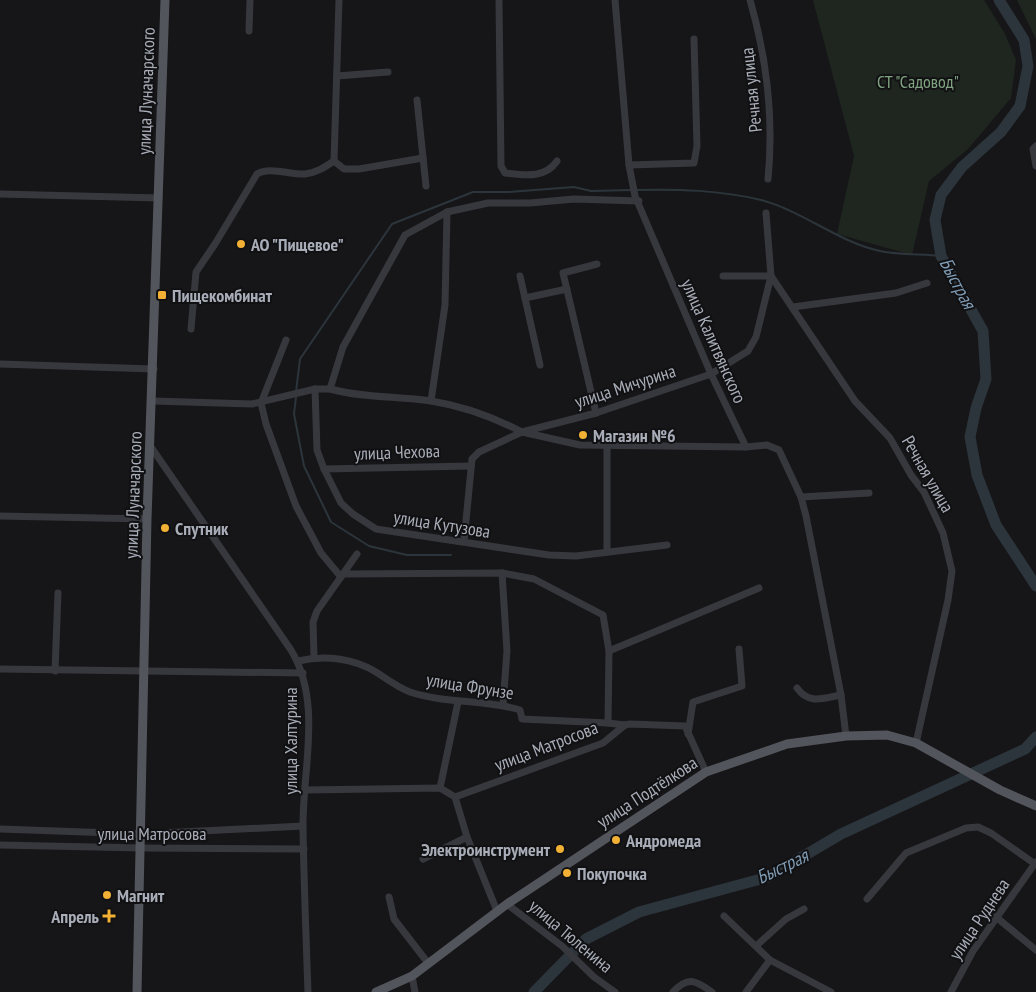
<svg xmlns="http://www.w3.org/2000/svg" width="1036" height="992" font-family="'PT Sans Narrow',sans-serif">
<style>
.green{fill:#1e261f}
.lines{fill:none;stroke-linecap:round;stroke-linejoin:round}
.stream{stroke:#2c353c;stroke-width:2}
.river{stroke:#2c353c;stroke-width:11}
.minor{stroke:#37383d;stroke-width:7}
.major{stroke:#53555c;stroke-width:9}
.poi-dot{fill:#f2b134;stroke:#111113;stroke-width:2}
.labels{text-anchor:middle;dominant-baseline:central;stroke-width:4;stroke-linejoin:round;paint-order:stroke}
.park-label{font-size:18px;fill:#7fa381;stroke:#111113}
.street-label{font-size:18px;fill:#a8adb8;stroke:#111113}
.poi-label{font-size:18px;font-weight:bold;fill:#a8adb8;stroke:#111113;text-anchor:start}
.water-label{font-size:19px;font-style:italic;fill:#7f9bb3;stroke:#111113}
</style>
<rect width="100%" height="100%" fill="#161618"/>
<!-- green -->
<g class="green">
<path d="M813 0H984L1005 34 1016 60 1011 98 968 149 929 181 912 255 837 234 854 156Z"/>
<path d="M1017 0H1036V39Z"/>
</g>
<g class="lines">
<!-- stream -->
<g class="stream">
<path d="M636 190C678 189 720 190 761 200 803 211 838 242 880 251 899 255 922 254 941 256"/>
<path d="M296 392 300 359 392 224 473 192H509L574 187 591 191 631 190"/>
<path d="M296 397 294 414 304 466 331 522 369 546 407 555H451"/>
</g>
<!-- river -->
<g class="river">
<path d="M999 0 1024 40 1028 66 1020 106 1001 132 962 167 941 195 935 220 941 256 983 331 986 379 976 408 970 437 977 475 996 525 1036 586"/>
<path d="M534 992 586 939 639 912 768 877 841 834 1025 749 1036 737"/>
</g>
<!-- minor -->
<g class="minor">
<path d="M499 0 501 166 505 173C524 175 545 179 557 161"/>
<path d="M615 0 629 165 635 196 711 374 746 447 767 445 779 450 801 497 806 516 841 695 846 736"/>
<path d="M750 0C767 59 774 118 768 179"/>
<path d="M249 31 250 0"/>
<path d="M337 76 388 72"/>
<path d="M417 100 426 186"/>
<path d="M1036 146 1033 149 1036 166"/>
<path d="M334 161 339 0"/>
<path d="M334 161 344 169H359L423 158"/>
<path d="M629 165 694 163 697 146 694 39"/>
<path d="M0 194 159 198"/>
<path d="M766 213 771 276 855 401 890 438 911 475 924 492 943 533 952 571 948 600 916 743"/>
<path d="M520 276 540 365"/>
<path d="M525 298 567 289"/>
<path d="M793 307 896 293 927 283"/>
<path d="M191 329 196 272 215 244 257 174C269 166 291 175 305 174 316 173 325 167 334 161"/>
<path d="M286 340 261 403 266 424 296 506 321 553 341 577"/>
<path d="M0 364 154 369"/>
<path d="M315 389 317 450 324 469 341 503 353 514 376 529 549 555 576 556 667 545"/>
<path d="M330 389 343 347 405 235 447 212 488 203H530L574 199 639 201"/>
<path d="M153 401 252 404 315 389H330C363 398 397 396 431 401 463 406 493 417 522 432L596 413 711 374 748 351 756 337 771 276H723"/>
<path d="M431 401 445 305 447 212"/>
<path d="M596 413 563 273 597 264"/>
<path d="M151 447 291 650C323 703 302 770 303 829 304 883 306 938 308 992"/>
<path d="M324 469 471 466"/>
<path d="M801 497 869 493"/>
<path d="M0 516 147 519"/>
<path d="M464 541 472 459 479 452 522 432 580 445 746 447"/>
<path d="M607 552V447"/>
<path d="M502 573 507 651 503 704"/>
<path d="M344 574 502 573 534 579 603 615 609 651 608 723 625 725"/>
<path d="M609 651 759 588"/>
<path d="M314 657 313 622 317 611 357 554"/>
<path d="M298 661C325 655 353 658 376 672 387 679 397 687 410 692 446 704 485 699 520 710L522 719 608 723"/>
<path d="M0 669 303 673"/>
<path d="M55 671 58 593"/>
<path d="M797 688C809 705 823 698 841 695"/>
<path d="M688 734 693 702 742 686 739 649"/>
<path d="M440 788 458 702"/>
<path d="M306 790 440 788 455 797 467 837 497 911"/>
<path d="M455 797 603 743 625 725 630 724 685 726 706 772"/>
<path d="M0 829 141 834 303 826"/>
<path d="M0 845 141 848 304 849"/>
<path d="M423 859 467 837"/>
<path d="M389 897 394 919 428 963"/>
<path d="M867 899 906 853 966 828 978 827 991 833 1035 864"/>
<path d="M507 904 562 946 594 977 615 992"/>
<path d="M724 916 770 960 831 992"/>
<path d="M996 917 1036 950"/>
<path d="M756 946 786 919 804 909"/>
<path d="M412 976 415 992"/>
<path d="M673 992C688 976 695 980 712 992"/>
<path d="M746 992 770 960"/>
<path d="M951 992 973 951 1036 862"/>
</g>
<!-- major -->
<g class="major">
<path d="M137 992 147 519 165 0"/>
<path d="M376 992 412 976 507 904 706 772 787 744 846 736 887 735 916 743 1000 790 1036 806"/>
</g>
</g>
<!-- markers -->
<g class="poi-dot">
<circle cx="241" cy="244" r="5"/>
<rect x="157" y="290" width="10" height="10" rx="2.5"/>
<circle cx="583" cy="435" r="5"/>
<circle cx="165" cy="528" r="5"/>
<circle cx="616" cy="840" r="5"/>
<circle cx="560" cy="849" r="5"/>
<circle cx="567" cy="873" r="5"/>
<circle cx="107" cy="895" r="5"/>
<path d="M106.5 908.5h5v5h5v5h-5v5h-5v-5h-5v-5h5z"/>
</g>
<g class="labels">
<!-- park labels -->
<g class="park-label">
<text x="918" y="81">СТ "Садовод"</text>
</g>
<!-- street labels -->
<g class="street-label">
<text transform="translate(751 90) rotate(-96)">Речная улица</text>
<text transform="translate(146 91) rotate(-88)">улица Луначарского</text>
<text transform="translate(714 341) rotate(66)">улица Калитвянского</text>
<text transform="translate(625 386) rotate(-18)">улица Мичурина</text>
<text transform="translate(397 452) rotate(-2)">улица Чехова</text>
<text transform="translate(928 474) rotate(60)">Речная улица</text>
<text transform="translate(133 495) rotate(-88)">улица Луначарского</text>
<text transform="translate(442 524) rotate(9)">улица Кутузова</text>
<text transform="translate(470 686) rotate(9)">улица Фрунзе</text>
<text transform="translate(290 741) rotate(-90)">улица Халтурина</text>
<text transform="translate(546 746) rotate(-21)">улица Матросова</text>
<text transform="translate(647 792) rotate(-33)">улица Подтёлкова</text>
<text x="152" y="833">улица Матросова</text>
<text transform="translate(979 919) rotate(-56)">улица Руднева</text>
<text transform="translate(571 936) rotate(40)">улица Тюленина</text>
</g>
<!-- poi labels -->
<g class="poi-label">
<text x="251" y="244">АО "Пищевое"</text>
<text x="172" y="295">Пищекомбинат</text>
<text x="593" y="435">Магазин №6</text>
<text x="175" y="528">Спутник</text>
<text x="626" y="840">Андромеда</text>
<text x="550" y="849" text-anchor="end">Электроинструмент</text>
<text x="577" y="873">Покупочка</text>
<text x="117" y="895">Магнит</text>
<text x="99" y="916" text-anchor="end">Апрель</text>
</g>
<!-- water labels -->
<g class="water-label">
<text transform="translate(958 283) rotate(62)">Быстрая</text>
<text transform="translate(782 866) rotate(-26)">Быстрая</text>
</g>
</g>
</svg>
